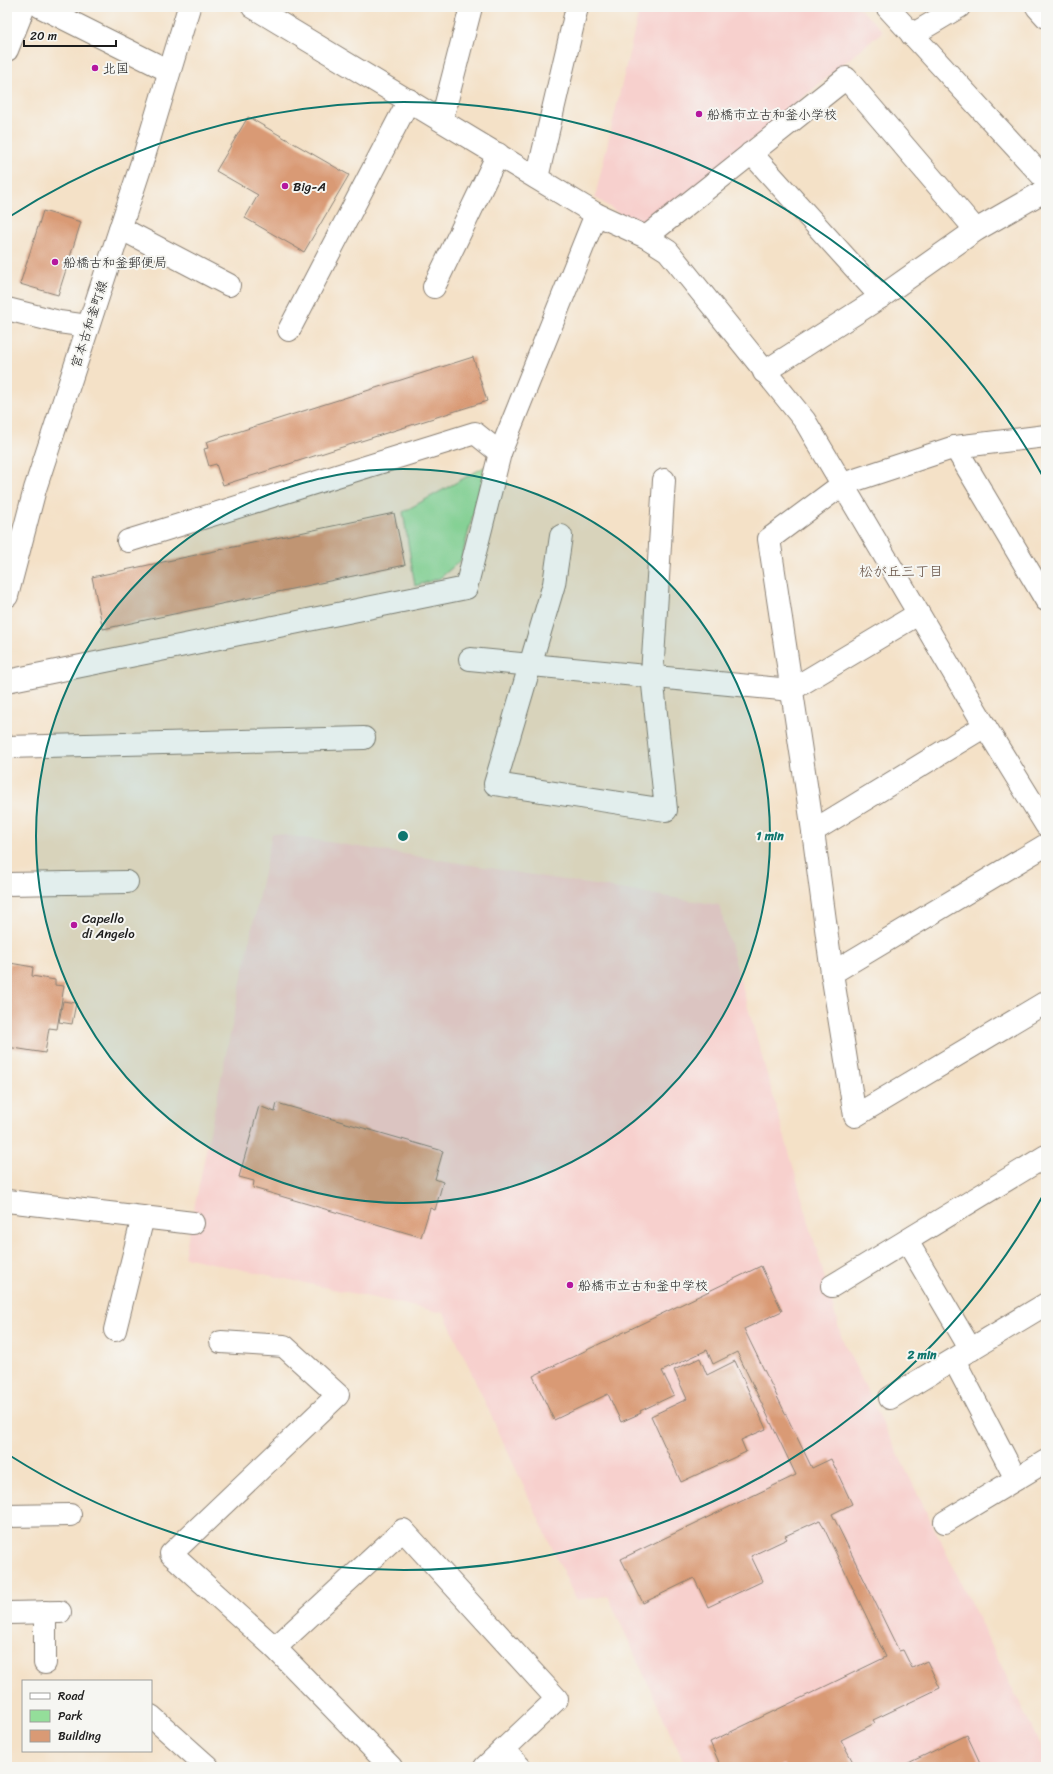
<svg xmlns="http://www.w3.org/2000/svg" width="1053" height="1774" font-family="Sriracha,'Klee One',sans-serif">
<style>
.built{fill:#f7d0cd}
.green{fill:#94de9a;stroke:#587d5b}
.building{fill:#d99a75}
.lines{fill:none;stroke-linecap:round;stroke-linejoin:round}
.minor-casing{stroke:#887e72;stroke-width:24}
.minor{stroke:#fff;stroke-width:22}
.ring{fill:none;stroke:#0f766e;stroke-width:2}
.poi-dot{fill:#b5179e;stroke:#f6f6f2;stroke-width:1.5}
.labels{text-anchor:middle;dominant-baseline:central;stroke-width:4;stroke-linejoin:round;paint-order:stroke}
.poi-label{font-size:13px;fill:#1c1c1c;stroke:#f6f6f2;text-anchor:start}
.street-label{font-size:13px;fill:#1c1c1c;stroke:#f6f6f2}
.neighbourhood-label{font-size:14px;fill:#5e483b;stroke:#f6f6f2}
.centre{fill:#0f766e;stroke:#f6f6f2;stroke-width:2}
.ring-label{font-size:12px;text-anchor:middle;font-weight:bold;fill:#0f766e;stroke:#f6f6f2;stroke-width:4;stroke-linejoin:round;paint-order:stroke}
</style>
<rect width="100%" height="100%" fill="#f6f6f2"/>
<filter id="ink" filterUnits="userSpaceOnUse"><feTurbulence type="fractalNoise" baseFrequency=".025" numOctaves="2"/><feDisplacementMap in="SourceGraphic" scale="8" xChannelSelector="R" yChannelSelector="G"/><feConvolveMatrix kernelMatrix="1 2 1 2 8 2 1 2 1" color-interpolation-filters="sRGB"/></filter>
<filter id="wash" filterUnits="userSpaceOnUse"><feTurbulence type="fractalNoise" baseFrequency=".012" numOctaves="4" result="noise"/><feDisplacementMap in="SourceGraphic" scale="16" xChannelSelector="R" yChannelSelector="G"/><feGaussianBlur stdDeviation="0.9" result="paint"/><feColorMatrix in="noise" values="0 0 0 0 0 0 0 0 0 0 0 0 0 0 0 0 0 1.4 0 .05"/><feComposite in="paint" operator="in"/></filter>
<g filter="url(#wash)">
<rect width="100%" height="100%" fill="#f4e1c7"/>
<!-- built -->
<g class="built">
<path d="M640 7H858L883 31 654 221 628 220 595 197Z"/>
<path d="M272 833 719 905 842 1339 1046 1757V1767H686L608 1596 576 1600 444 1313 184 1257Z"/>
</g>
<!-- green -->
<path class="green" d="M486 466 461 560 440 578 415 586 403 512Z"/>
<g id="blocks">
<!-- building -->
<g class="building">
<path d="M248 117 349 175 304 252 245 218 258 195 216 171Z"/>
<path d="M43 211 81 222 58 295 20 284Z"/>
<path d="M473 357 487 401 223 485 216 464 209 466 204 449 208 448 206 442Z"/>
<path d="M394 513 405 565 103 629 92 577Z"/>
<path d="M10 963 33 967 32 976 55 980V985L64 986 57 1029 49 1028 45 1053 7 1047V972H8Z"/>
<path d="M63 1001 76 1003 72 1024 59 1022Z"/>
<path d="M277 1103 443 1151 435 1179 443 1182 435 1210 430 1208 421 1237 253 1188 254 1181 239 1177 259 1106 275 1112Z"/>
<path d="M761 1266 782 1311 744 1329 812 1468 831 1459 852 1504 832 1514 899 1651 903 1650 912 1668 927 1661 940 1688 873 1720 875 1723 841 1740 853 1762 844 1767H785L784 1764 778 1767H721L710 1742 886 1657 820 1520 785 1536 787 1539 751 1556 763 1581 708 1607 694 1578 643 1603 621 1559 796 1475 737 1352 713 1364 707 1350 662 1371 674 1395 640 1411 641 1413 621 1422 608 1394 554 1420 533 1376Z"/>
<path d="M700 1358 707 1375 735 1361 766 1429 741 1440 746 1452 681 1482 651 1416 687 1399 674 1370Z"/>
<path d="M967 1735 982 1767H900Z"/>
</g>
</g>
</g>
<g filter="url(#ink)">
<use href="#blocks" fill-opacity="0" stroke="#887e72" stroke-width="1"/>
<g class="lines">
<defs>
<g id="minor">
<path d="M41 7 169 71"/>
<path d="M253 7 596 214 646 237 668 251 805 421 985 726 1046 825"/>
<path d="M887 7 1046 180"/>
<path d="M1037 7 1046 17"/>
<path d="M912 35 959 7"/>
<path d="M7 50 24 7"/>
<path d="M442 119 471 7"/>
<path d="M751 153 881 297"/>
<path d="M537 178 577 7"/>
<path d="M120 228 229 285"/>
<path d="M646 237 846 78 976 230"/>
<path d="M434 287 498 154"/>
<path d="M7 309 59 322 88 326"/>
<path d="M289 330 409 100"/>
<path d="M764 372 881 297 976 230 1046 190"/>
<path d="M1046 436 955 447 843 484 769 539 813 831 832 973 855 1116 1046 1002"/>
<path d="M955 447 1046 600"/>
<path d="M561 536 554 584 495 784 666 810 652 675 664 480"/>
<path d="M128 541 475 433 500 453"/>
<path d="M7 596 35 489 145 153 189 7"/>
<path d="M470 659 791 690 918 614"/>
<path d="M7 681 466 588 500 453 596 214"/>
<path d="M7 747 364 738"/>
<path d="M813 831 985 726"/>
<path d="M7 884 127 882"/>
<path d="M832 973 1046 845"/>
<path d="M7 1201 193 1223"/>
<path d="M907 1241 971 1350"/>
<path d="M832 1286 1046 1156"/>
<path d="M115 1330 143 1217"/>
<path d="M221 1342 284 1346 338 1395 171 1554 275 1648 391 1767"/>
<path d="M954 1360 1016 1479"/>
<path d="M890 1398 1046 1304"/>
<path d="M7 1516 70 1515"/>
<path d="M945 1522 1046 1461"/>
<path d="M45 1612V1663"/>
<path d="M7 1613 60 1612"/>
<path d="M275 1648 403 1530 557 1699 485 1767"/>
<path d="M151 1716 208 1767"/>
<path d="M503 1750 520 1767"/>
</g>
</defs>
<!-- minor casing -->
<use href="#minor" class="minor-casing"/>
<!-- minor -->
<use href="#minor" class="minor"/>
</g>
</g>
<!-- distance rings -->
<circle cx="403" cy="836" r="367" fill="#0f766e" fill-opacity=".12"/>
<g class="ring">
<circle cx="403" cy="836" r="367"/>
<path d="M1045 1192A734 734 0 0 1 9 1455M9 217A734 734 0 0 1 1045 480"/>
</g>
<!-- markers -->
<g class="poi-dot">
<circle cx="95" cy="68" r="4"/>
<circle cx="699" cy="114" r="4"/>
<circle cx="285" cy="186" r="4"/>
<circle cx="55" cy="262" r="4"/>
<circle cx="74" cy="925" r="4"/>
<circle cx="570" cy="1285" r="4"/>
</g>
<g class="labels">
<!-- poi labels -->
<g class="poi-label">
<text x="103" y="68">北国</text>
<text x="707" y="114">船橋市立古和釜小学校</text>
<text x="293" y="186">Big-A</text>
<text x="63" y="262">船橋古和釜郵便局</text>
<text x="82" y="918">Capello<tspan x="82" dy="15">di Angelo</tspan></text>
<text x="578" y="1285">船橋市立古和釜中学校</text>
</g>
<!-- street labels -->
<g class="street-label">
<text transform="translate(89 324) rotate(-72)">宮本古和釜町線</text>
</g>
<!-- neighbourhood labels -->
<g class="neighbourhood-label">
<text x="901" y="571">松が丘三丁目</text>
</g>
</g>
<circle cx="403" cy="836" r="6" class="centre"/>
<g class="ring-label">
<text x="770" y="840">1 min</text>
<text x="922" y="1359">2 min</text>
</g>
<!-- margin -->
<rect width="1053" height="1774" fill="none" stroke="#f6f6f2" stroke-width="24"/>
<!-- legend -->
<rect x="22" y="1680" width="130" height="72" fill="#f6f6f2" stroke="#9f9f9c"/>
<rect x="30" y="1693" width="20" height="6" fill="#ffffff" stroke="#9f9f9c"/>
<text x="58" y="1700" font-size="12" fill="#1c1c1c">Road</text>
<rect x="30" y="1710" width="20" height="12" fill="#94de9a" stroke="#9f9f9c"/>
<text x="58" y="1720" font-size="12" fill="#1c1c1c">Park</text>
<rect x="30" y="1730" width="20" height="12" fill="#d99a75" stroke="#9f9f9c"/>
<text x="58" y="1740" font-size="12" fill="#1c1c1c">Building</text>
<!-- scale -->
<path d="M24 40v6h92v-6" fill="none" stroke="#1c1c1c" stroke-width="2"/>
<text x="30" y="40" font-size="12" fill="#1c1c1c" stroke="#f6f6f2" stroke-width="3" paint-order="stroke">20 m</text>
</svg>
